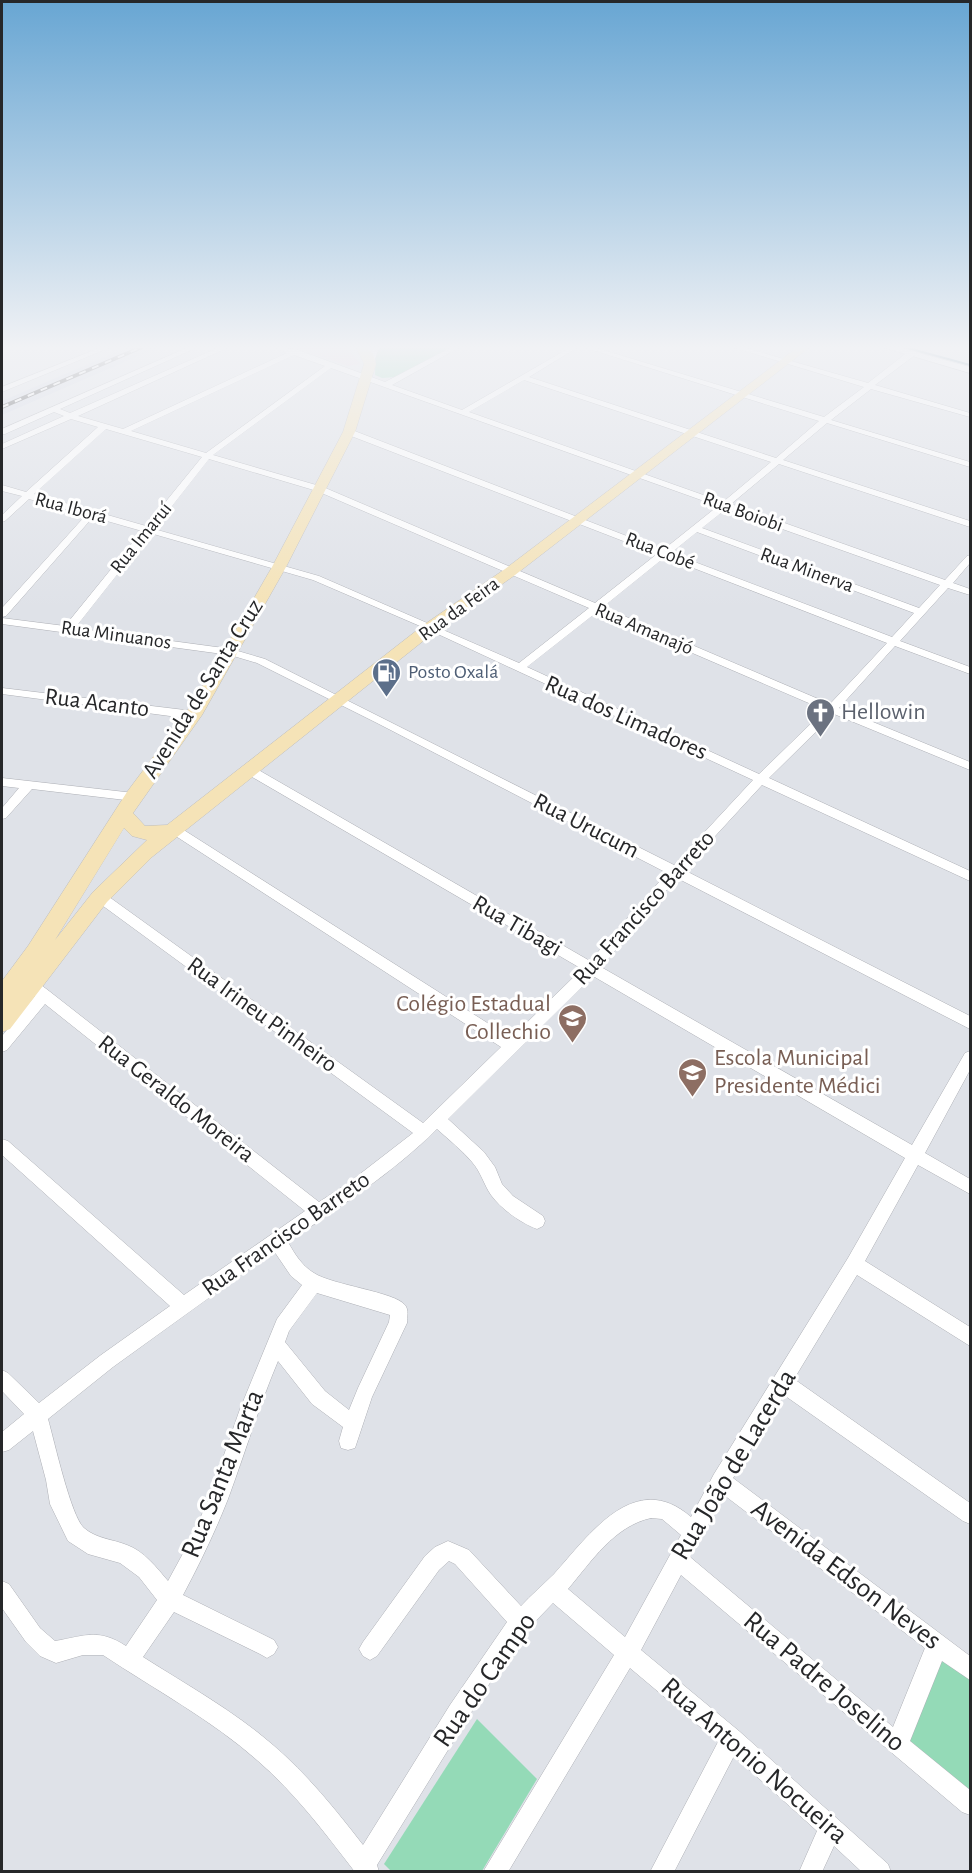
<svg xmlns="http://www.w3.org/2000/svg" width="972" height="1873" font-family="'Alegreya Sans',sans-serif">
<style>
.built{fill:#d2d7e4}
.medical{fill:#e8d1dd}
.green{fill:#94dab7}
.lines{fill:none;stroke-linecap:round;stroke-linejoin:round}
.stream{stroke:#3e718a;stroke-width:2}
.street-casing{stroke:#aeb0b6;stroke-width:1}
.secondary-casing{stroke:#aeb0b6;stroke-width:1}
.primary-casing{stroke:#bebebf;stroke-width:1}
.street{fill:#fff;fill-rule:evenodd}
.secondary{fill:#fff;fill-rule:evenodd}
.primary{fill:#f5e3b7;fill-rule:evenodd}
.rail-casing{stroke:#393a3d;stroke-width:4}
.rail{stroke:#fff;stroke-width:2;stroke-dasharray:7;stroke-linecap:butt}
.labels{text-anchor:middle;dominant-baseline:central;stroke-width:6;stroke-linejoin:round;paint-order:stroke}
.far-street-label{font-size:20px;fill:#262729;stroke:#fff}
.far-service-label{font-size:20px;fill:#4e5e75;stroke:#fff;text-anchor:start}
.street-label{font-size:24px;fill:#262729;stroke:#fff}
.worship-label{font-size:24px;fill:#5b616d;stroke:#fff;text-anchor:start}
.education-label{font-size:24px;fill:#785e54;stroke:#fff;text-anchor:end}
.near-street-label{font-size:28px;fill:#262729;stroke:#fff}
</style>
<rect width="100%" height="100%" fill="#dfe2e8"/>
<!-- built -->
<path class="built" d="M128 347H159L2 415V401Z"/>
<!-- medical -->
<path class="medical" d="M293 347H346L360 364 348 366Z"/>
<!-- green -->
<g class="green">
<path d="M376 347H451L396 377 382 378 375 375Z"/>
<path d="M939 1647 970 1671V1798L902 1742Z"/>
<path d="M477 1719 537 1779 482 1871H391L384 1864Z"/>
</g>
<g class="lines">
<!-- stream -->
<path class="stream" d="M904 347 970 365"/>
<defs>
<g id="street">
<path d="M102 347H111L2 392V387Z"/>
<path d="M189 347H198L60 409 70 413 220 347H229L78 416 123 429 287 353 275 347 298 350 385 382 452 347H460L392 385 462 410 571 347H578L529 377 776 458 819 421 583 347H593L824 417 864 387 732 347H742L868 383 909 351H915V355L875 385 970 413V417L871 389 831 420 970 462V467L827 423 783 460 970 521V527L779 464 731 504 945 580 967 556 970 555V563L953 583 970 589V595L948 588 900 641 970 667V674L895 646 839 708 970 762V770L834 714 769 778 970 871V881L762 785 684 870 970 1016V1029L677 878 601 967 912 1145 965 1053 970 1051V1070L925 1153 970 1179V1194L918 1165 865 1261 970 1327V1346L857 1275 794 1379 970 1503V1524L963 1521 784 1395 733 1478 970 1656V1680L942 1661 910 1741 970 1790V1815L962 1812 681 1575 641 1650 739 1731 888 1864 891 1872H862L834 1846 822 1872H799L817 1831 734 1756 674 1872H650L718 1742 630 1668 508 1872H483L614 1655 553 1603 526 1631 485 1690 377 1865 379 1872H355C325 1833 295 1793 258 1761 212 1720 154 1689 103 1655H83L56 1663 40 1656 26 1642 2 1608V1581L9 1584 40 1628 55 1641C85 1636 98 1628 126 1646L157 1600 139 1577 120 1563 88 1554 68 1541 50 1504 46 1480 33 1431 9 1450 2 1452V1432L24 1414 2 1391V1370L8 1373 39 1403 101 1355 170 1306 2 1155V1139L8 1141 184 1295 305 1211 45 1004 7 1050 2 1052V1036L35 996 25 986 27 982H37L49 991 319 1202 347 1184 413 1133 95 900 93 897 95 894H105L423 1123 501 1047 171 833 169 830 171 827H179L511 1038 582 969 247 774 245 771 247 768H255L590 961 667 873 377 723 257 663 230 655 2 624V618L65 626 142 531 93 517 6 616 2 617V608L86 515 29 499 5 521 2 522V515L22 496 2 491V485L26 492 98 427 71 419 2 449V444L64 416 54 412 5 434H2V429ZM294 355 325 366 206 453 131 431ZM331 368 718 506 663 550 352 430H346V434L657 554 595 603 323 487 213 455ZM524 380 771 462 723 502 469 412ZM106 429 202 457 146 526 34 494ZM209 459 317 491 589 608 519 663 319 576 154 529ZM726 509 940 585 919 608 702 528ZM697 532 914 613 892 637 671 553ZM150 533 313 580 427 629 753 780 674 865 265 659 231 649 75 628ZM665 557 887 643 830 704 603 607ZM597 612 825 710 759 774 527 667ZM593 976 905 1158 848 1258 714 1474 691 1517C635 1468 589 1535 554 1574 543 1585 531 1595 521 1606L469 1550 448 1541 435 1547 425 1556 363 1642 359 1649 363 1656 370 1660 377 1656 439 1570 449 1561 455 1564 507 1622 450 1705 363 1845C336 1810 307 1774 273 1745 234 1711 187 1685 143 1657L174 1612 260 1654 267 1658 274 1654 278 1647 274 1640 183 1595C200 1563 215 1532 228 1499 245 1453 259 1406 278 1361L312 1404 343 1427 339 1441 341 1448 348 1450 355 1448 372 1397 407 1323C407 1317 409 1310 405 1305 395 1292 332 1285 314 1273 302 1266 294 1253 288 1242 339 1207 393 1173 437 1129 449 1140 462 1150 472 1162 481 1172 484 1185 491 1195 501 1209 521 1223 537 1229L543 1226 545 1221 543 1216 513 1196 502 1184 495 1167 484 1152 448 1119ZM274 1251 291 1276 302 1285 277 1319 240 1409 209 1498 192 1537 168 1581C157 1568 144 1551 127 1545 112 1539 97 1539 84 1528 71 1517 54 1440 48 1419L113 1367ZM317 1293 390 1315 389 1322 358 1388 349 1410 325 1391 285 1342 289 1331ZM724 1495 925 1648 893 1727 690 1557ZM651 1518 662 1519 681 1535 625 1637 568 1589C591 1562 614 1526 651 1518Z"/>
<path d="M2 688 193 711 199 715 193 719 2 694Z"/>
<path d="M2 778 134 793 140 797 134 801 32 789 6 818 2 819V808L19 788 2 786Z"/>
</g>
<g id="secondary">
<path d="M369 347H379L374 362 369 365 364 362Z"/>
<path d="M882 347H897L970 367V373Z"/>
</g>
<path id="primary" d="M356 347H367L373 354 376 364 355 432 286 567 202 715 133 813 145 826 167 825 425 624 505 569 798 347H810L515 575 437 630 152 857 107 902 10 1029 2 1032V981L28 946 127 792 186 713 223 652 272 567 343 432 364 364ZM124 828 132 836 147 840 93 892 55 940Z"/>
</defs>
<!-- street casing -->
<use href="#street" class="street-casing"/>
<!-- secondary casing -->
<use href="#secondary" class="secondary-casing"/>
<!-- primary casing -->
<use href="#primary" class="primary-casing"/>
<!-- street -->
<use href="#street" class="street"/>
<!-- secondary -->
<use href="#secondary" class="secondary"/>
<!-- primary -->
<use href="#primary" class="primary"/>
<defs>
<path id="rail" d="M2 407 142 347"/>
</defs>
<!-- rail casing -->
<use href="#rail" class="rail-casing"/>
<!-- rail -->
<use href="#rail" class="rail"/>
</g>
<!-- sky -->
<linearGradient id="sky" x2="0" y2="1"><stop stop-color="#68a6d3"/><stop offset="0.57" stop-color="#f1f2f5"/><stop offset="1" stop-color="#f1f2f5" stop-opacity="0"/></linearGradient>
<rect width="972" height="609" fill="url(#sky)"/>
<!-- icons -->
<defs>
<symbol id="fuel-pin" viewBox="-11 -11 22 30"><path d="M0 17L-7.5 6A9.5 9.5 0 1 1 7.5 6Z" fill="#5c6f8a" stroke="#fff"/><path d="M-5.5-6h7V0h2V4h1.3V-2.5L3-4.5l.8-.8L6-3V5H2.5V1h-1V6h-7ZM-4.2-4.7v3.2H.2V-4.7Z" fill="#fff"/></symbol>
<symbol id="church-pin" viewBox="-11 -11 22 30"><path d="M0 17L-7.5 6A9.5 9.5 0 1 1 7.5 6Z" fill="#6b7280" stroke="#fff"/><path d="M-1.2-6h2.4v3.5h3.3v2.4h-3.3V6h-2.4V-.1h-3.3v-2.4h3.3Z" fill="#fff"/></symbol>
<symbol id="school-pin" viewBox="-11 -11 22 30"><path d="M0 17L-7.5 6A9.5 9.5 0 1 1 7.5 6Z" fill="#8d6e63" stroke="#fff"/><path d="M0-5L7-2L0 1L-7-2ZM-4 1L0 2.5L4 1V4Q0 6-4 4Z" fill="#fff"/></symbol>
</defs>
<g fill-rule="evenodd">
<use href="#fuel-pin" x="370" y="656" width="33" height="45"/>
<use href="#church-pin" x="804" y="696" width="33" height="45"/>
<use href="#school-pin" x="556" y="1002" width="33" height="45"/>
<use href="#school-pin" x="676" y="1056" width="33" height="45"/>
</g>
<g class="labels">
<!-- far-street labels -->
<g class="far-street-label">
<text transform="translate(71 508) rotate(15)">Rua Iborá</text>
<text transform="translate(743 512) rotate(20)">Rua Boiobi</text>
<text transform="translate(141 538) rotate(-51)">Rua Imaruí</text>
<text transform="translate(660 551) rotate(21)">Rua Cobé</text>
<text transform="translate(807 570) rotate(20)">Rua Minerva</text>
<text transform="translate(459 609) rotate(-36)">Rua da Feira</text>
<text transform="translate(644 629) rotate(23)">Rua Amanajó</text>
<text transform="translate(116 635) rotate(8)">Rua Minuanos</text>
</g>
<!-- far-service labels -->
<g class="far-service-label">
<text x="408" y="672">Posto Oxalá</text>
</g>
<!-- street labels -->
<g class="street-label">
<text transform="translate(203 689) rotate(-58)">Avenida de Santa Cruz</text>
<text transform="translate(97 703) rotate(7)">Rua Acanto</text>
<text transform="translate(626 718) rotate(24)">Rua dos Limadores</text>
<text transform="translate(586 826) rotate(27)">Rua Urucum</text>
<text transform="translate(644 908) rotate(-48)">Rua Francisco Barreto</text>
<text transform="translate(517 926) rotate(30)">Rua Tibagi</text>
<text transform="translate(262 1015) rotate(36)">Rua Irineu Pinheiro</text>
<text transform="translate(176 1099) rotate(38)">Rua Geraldo Moreira</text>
<text transform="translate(286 1234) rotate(-35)">Rua Francisco Barreto</text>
</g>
<!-- worship labels -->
<g class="worship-label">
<text x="841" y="712">Hellowin</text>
</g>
<!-- education labels -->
<g class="education-label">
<text x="551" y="1004">Colégio Estadual<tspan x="551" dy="28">Collechio</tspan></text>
<text x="714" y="1058" text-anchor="start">Escola Municipal<tspan x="714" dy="28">Presidente Médici</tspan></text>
</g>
<!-- near-street labels -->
<g class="near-street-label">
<text transform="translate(734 1465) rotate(-59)">Rua João de Lacerda</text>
<text transform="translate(223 1474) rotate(-68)">Rua Santa Marta</text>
<text transform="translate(846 1575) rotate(37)">Avenida Edson Neves</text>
<text transform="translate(485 1680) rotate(-55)">Rua do Campo</text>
<text transform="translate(824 1682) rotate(40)">Rua Padre Joselino</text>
<text transform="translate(754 1761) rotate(41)">Rua Antonio Nocueira</text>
</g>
</g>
<!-- border -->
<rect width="972" height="1873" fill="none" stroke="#262729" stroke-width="6"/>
</svg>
